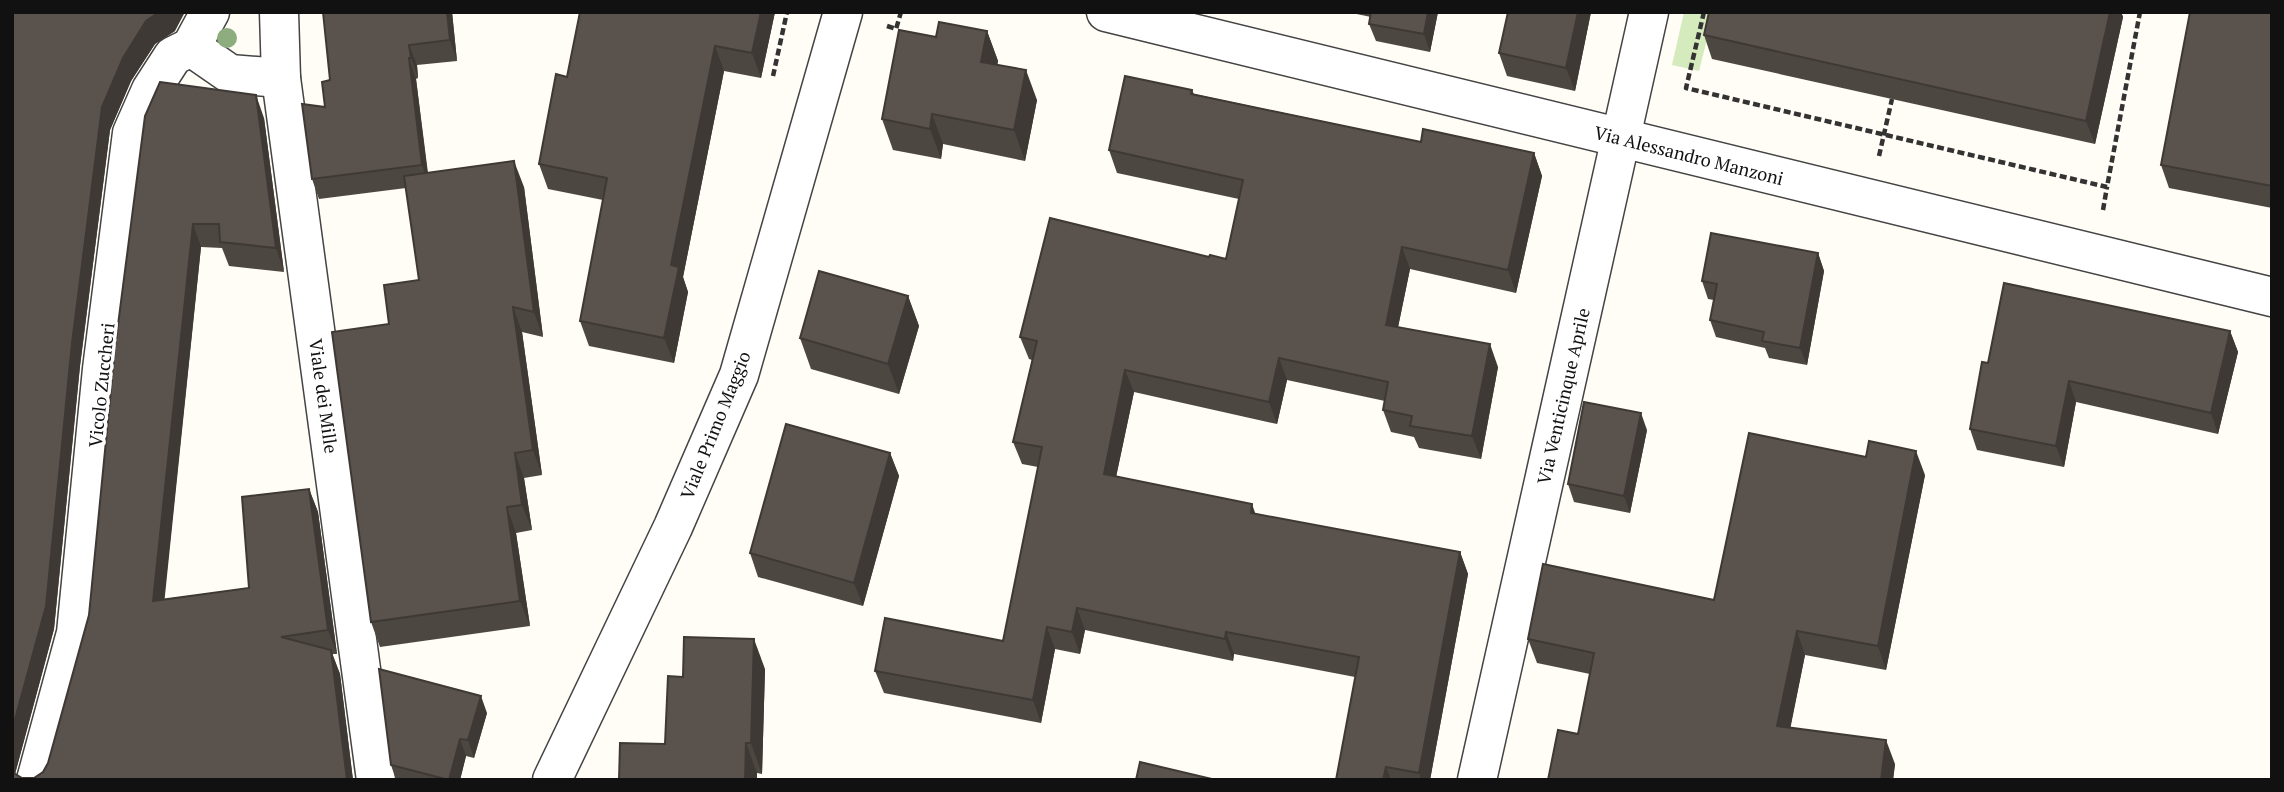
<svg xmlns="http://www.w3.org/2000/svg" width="2284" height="792" font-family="'PT Serif',serif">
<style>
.green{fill:#d5ebbd}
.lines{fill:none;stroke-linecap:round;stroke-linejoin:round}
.street-casing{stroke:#444;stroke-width:41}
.path{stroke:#333;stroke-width:4.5;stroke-dasharray:7 3.5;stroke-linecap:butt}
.street{stroke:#fff;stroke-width:38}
.tree{fill:#8dad7f}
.wall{fill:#4d4742}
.shaded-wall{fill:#3f3936}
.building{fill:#5a524d;stroke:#3f3936;stroke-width:2}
.labels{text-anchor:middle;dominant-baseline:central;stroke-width:7;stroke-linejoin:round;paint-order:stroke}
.street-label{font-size:18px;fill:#111;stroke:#fff}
</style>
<rect width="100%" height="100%" fill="#fffdf5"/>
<!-- green -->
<path class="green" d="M1684 12H1714L1699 71 1672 65Z"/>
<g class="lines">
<defs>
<g id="street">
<path d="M279 12 281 78 376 780"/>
<path d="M1106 12 2272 297"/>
<path d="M191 47 230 74 281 78"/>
<path d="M36 780 76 633 102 369 132 133 151 90 173 56 191 47 210 12"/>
<path d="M552 780 673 527 739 375 843 12"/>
<path d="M1477 780 1649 12"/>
</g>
</defs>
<!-- street casing -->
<use href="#street" class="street-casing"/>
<!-- path -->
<g class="path">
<path d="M1704 12 1686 88 2107 187 2140 12"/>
<path d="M887 26 896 29 901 12"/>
<path d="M773 76 787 12"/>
<path d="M1879 156 1892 99"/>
<path d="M2103 210 2107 187"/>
</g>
<!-- street -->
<use href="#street" class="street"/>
</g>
<!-- trees -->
<circle class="tree" cx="227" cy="38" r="10"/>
<!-- wall -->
<g class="wall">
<path d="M12 12 175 31 155 44 131 81 110 130 80 366 54 629 15 774 22 778H34L43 772 48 763 89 615 145 116 264 118 284 272 229 266 222 248 201 247 164 599 249 588 309 489 318 512 337 654H332L340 674 353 780H12Z"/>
<path d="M323 12H452L457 61 417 65 418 78 416 79 428 173 524 187 543 337 522 332 542 475 524 478 532 530 516 533 530 626 380 647 371 622 389 324 419 280 406 188 319 199 312 179 330 80Z"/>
<path d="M580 12H775L761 78 724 71 683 277 688 292 674 363 589 346 580 321 603 200 548 189 539 164 567 77Z"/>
<path d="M1347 12H1438L1430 52 1376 41 1369 24 1371 17Z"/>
<path d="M1591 12 1575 91 1507 76 1499 53Z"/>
<path d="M1709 12H2121L2123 17 2095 144 1712 59 1704 35Z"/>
<path d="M2272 12V208L2169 188 2161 165Z"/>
<path d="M987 31 998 61 997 65 1037 100 1025 161 943 144 941 159 893 150 882 119 936 37Z"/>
<path d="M1192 90 1194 94 1421 142 1534 153 1542 176 1516 293 1410 269 1398 327 1498 367 1481 459 1419 448 1414 437 1391 432 1383 410 1385 401 1287 380 1277 424 1134 392 1116 477 1256 514 1460 552 1468 574 1430 780H1336L1355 677 1234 654 1233 661 1085 630 1080 654 1055 649 1041 723 884 693 875 671 1003 641 1038 467 1022 464 1013 442 1032 360 1029 359 1020 337 1209 257 1226 259 1239 199 1117 173 1109 150Z"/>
<path d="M1818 253 1824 271 1807 365 1769 358 1765 348 1716 337 1710 320 1714 300 1708 299 1702 281Z"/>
<path d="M908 296 919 326 899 394 811 369 800 338Z"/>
<path d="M2230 331 2238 352 2218 434 2076 402 2064 467 1977 450 1970 429 1988 363Z"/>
<path d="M1647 430 1630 513 1574 502 1568 484Z"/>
<path d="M890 453 899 476 863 606 758 577 750 553Z"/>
<path d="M1925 475 1886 670 1805 655 1790 728 1895 764 1893 780H1548L1578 734 1590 674 1537 663 1528 639 1714 600Z"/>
<path d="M765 669 762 774 757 773V780H619L665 744 683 677Z"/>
<path d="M487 713 474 758 466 756 460 780H396L391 765Z"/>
</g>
<!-- shaded-wall -->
<g class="shaded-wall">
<path d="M159 12H185L175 31 155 44 131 81 110 130 80 366 54 629 15 774 12 778V730L72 343 102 107 123 58 146 21Z"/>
<path d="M447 12H452L457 61 450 40Z"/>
<path d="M761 12H775L761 78 752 53Z"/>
<path d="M1428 12H1438L1430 52 1424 34Z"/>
<path d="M1578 12H1591L1575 91 1566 68Z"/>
<path d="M2110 12H2121L2123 17 2095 144 2086 121Z"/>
<path d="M987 31 998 61 992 92 981 62Z"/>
<path d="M409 45 417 65 418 78 411 58Z"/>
<path d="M715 46 724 71 683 277 688 292 674 363 664 338 671 265Z"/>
<path d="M409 58 416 79 429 185 422 165Z"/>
<path d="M1026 70 1037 100 1025 161 1014 130Z"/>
<path d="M256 95 264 118 284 272 276 248Z"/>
<path d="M932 114 943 144 941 159 930 129Z"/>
<path d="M1534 153 1542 176 1516 293 1508 270Z"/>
<path d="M514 161 524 187 543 337 534 312Z"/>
<path d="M193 224 201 247 162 624 153 601Z"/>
<path d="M1402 247 1410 269 1394 347 1386 325Z"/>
<path d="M1818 253 1824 271 1807 365 1800 348Z"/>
<path d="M908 296 919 326 899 394 888 364Z"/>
<path d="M513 307 522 332 542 475 533 450Z"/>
<path d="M2230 331 2238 352 2218 434 2211 413Z"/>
<path d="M1490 344 1498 367 1481 459 1472 436Z"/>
<path d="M1279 358 1287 380 1277 424 1269 402Z"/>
<path d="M1125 370 1134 392 1112 496 1104 474Z"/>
<path d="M2069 381 2076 402 2064 467 2056 446Z"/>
<path d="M1641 413 1647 430 1630 513 1624 496Z"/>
<path d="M1916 451 1925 475 1886 670 1878 646Z"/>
<path d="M515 453 524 478 532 530 522 505Z"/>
<path d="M890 453 899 476 863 606 854 583Z"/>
<path d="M309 489 318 512 337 654 328 630Z"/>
<path d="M1252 504 1260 527 1251 513Z"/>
<path d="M507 507 516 533 530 626 520 601Z"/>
<path d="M1460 552 1468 574 1430 780H1421L1419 773Z"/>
<path d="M1077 608 1085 630 1080 654 1072 632Z"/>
<path d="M1047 627 1055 649 1041 723 1033 700Z"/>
<path d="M1797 631 1805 655 1786 750 1777 726Z"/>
<path d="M1226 632 1234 654 1233 661 1225 639Z"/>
<path d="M754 639 765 669 762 774 751 743Z"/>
<path d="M331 650 340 674 353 780H347Z"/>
<path d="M481 696 487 713 474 758 468 740Z"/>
<path d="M460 739 466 756 460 780H449Z"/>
<path d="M1886 740 1895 764 1893 780H1881Z"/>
<path d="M746 743 757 773V780H745Z"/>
<path d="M1386 767 1391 780H1383Z"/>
</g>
<!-- building -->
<g class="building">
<path d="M12 12H159L146 21 123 58 102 107 72 343 46 606 12 730Z"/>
<path d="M323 12H447L450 40 409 45 411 58H409L422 165 312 179 302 104 325 107 322 82 330 80Z"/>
<path d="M580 12H761L752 53 715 46 671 265 679 267 664 338 580 321 607 178 539 164 556 74 567 77Z"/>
<path d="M1371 12H1428L1424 34 1369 24Z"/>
<path d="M1508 12H1578L1566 68 1499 53Z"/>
<path d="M1709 12H2110L2086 121 1704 35Z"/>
<path d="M2190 12H2272V186L2161 165Z"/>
<path d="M939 22 987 31 981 62 1026 70 1014 130 932 114 930 129 882 119 899 30 936 37Z"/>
<path d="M1125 76 1192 90 1191 94 1421 142 1423 129 1534 153 1508 270 1402 247 1386 325 1490 344 1472 436 1410 426 1412 416 1383 410 1388 382 1279 358 1269 402 1125 370 1104 474 1252 504 1251 513 1460 552 1419 773 1386 767 1383 780H1336L1359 657 1226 632 1225 639 1077 608 1072 632 1047 627 1033 700 875 671 885 618 1003 641 1042 447 1013 442 1037 341 1020 337 1050 218 1209 257 1210 255 1226 259 1243 180 1109 150Z"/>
<path d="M160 82 256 95 276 248 220 242 219 224H193L153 601 249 588 242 497 309 489 328 630 281 637 331 650 347 780H12V772L22 778H34L43 772 48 763 89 615 115 348 145 116Z"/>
<path d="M514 161 534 312 513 307 533 450 515 453 522 505 507 507 520 601 371 622 332 332 389 324 384 285 419 280 404 176Z"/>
<path d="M1711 233 1818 253 1800 348 1762 341 1764 332 1710 320 1717 284 1702 281Z"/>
<path d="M819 271 908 296 888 364 800 338Z"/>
<path d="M2004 283 2230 331 2211 413 2069 381 2056 446 1970 429 1982 362 1988 363Z"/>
<path d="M1584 402 1641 413 1624 496 1568 484Z"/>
<path d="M786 424 890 453 854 583 750 553Z"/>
<path d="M1749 433 1866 457 1869 441 1916 451 1878 646 1797 631 1777 726 1886 740 1881 780H1548L1558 730 1578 734 1594 653 1528 639 1543 564 1714 600Z"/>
<path d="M684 637 754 639 751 743H746L745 780H619L620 743 665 744 668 676 683 677Z"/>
<path d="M379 669 481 696 468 740 460 739 449 780 391 765Z"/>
<path d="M1140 762 1216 780H1136Z"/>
</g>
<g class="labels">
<!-- street labels -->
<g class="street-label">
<text transform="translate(1689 155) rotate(14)">Via Alessandro Manzoni</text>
<text transform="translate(101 385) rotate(-84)">Vicolo Zuccheri</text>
<text transform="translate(324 396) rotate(82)">Viale dei Mille</text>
<text transform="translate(1563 396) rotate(-77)">Via Venticinque Aprile</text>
<text transform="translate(715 425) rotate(-68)">Viale Primo Maggio</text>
</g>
</g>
<!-- border -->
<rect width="2284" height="792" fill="none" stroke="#111111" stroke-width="28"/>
</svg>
